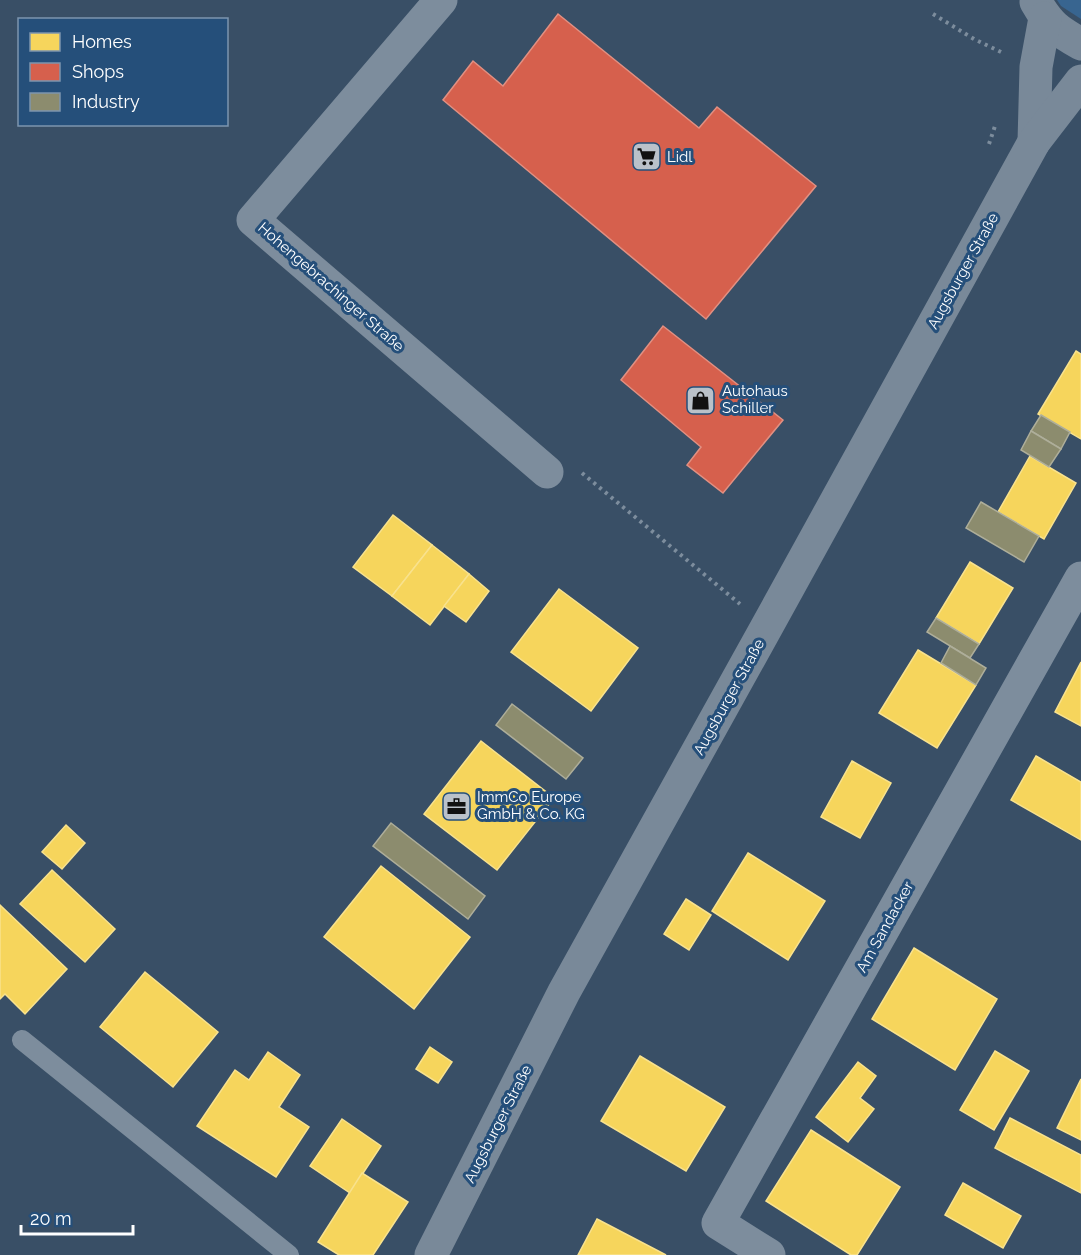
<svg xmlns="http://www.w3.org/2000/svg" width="1081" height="1255" font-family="Raleway,sans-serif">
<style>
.green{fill:#386590}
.homes{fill:#f6d55c;stroke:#f9e28d;stroke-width:1.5}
.shops{fill:#d6604d;stroke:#e29082;stroke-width:1.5}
.industry{fill:#8c8c6e;stroke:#aeae9a;stroke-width:1.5}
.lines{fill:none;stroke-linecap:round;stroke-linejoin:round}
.path{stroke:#7d8d9d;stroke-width:4;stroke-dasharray:3 4.5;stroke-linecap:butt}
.lane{stroke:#7d8d9d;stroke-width:20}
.street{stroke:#7d8d9d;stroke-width:33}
.secondary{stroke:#798999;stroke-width:33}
.labels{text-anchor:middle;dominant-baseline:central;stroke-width:6;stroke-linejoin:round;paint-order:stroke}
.poi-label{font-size:15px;fill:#fff;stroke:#254f7a;text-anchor:start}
.street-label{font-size:15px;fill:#fff;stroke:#254f7a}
</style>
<rect width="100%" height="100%" fill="#394f66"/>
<!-- green -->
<path class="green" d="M1057 0H1081V19L1061 6Z"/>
<!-- homes -->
<g class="homes">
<path d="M1076 351 1081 354V439L1038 414Z"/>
<path d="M1030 456 1076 483 1044 539 998 512Z"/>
<path d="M393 515 432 545 392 596 353 567Z"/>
<path d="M432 545 469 574 430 625 392 596Z"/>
<path d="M970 562 1013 588 979 644 936 618Z"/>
<path d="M469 574 489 591 466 622 444 606Z"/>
<path d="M559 589 638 648 591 711 511 652Z"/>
<path d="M918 650 976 685 937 748 879 713Z"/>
<path d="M1081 662V726L1055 712Z"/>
<path d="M481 741 554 798 497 870 424 814Z"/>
<path d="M1036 756 1081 782V840L1011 800Z"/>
<path d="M852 761 891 783 860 838 821 817Z"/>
<path d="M66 825 85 843 62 869 42 852Z"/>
<path d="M748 853 825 901 788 960 712 911Z"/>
<path d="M381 866 470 937 414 1009 324 937Z"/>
<path d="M52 870 115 929 85 962 20 904Z"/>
<path d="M686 899 711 915 689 950 664 934Z"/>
<path d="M0 905 67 969 25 1014 5 994 0 999Z"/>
<path d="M914 948 997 999 955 1070 872 1019Z"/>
<path d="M145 972 218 1032 173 1087 100 1027Z"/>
<path d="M430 1047 452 1062 438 1083 416 1069Z"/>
<path d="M995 1051 1029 1071 994 1130 960 1110Z"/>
<path d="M268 1052 300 1075 279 1107 309 1127 276 1177 197 1126 235 1070 249 1080Z"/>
<path d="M640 1056 725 1107 686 1171 601 1121Z"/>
<path d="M858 1062 876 1076 860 1098 874 1109 848 1142 816 1117Z"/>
<path d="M1081 1079V1140L1057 1128Z"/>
<path d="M1010 1118 1081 1155V1193L995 1148Z"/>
<path d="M342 1119 381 1146 350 1193 310 1166Z"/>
<path d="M811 1130 900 1187 857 1255H851L766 1201Z"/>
<path d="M362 1173 408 1202 373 1255H339L318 1242Z"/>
<path d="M963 1183 1021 1216 1003 1248 945 1215Z"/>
<path d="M597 1219 666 1255H578Z"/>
</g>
<!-- shops -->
<g class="shops">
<path d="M558 14 699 128 717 107 816 186 706 319 443 100 473 61 503 86Z"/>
<path d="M663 326 783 420 723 493 687 465 701 447 621 380Z"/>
</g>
<!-- industry -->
<g class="industry">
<path d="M1041 415 1070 432 1061 449 1031 431Z"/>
<path d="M1031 431 1061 449 1049 467 1021 450Z"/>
<path d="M981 502 1039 536 1024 562 966 528Z"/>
<path d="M936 618 979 644 970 658 927 632Z"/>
<path d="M950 646 986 668 976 685 941 663Z"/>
<path d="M512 704 583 758 566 779 496 725Z"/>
<path d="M391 823 485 896 468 919 373 846Z"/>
</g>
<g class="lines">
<!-- path -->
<g class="path">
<path d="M933 14 974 39 1003 53"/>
<path d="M989 144 996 123"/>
<path d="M582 473 740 604"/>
</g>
<!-- lane -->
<path class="lane" d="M22 1040 289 1255"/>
<!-- street -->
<g class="street">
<path d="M441 0 253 220 547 472"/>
<path d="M769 1255 718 1223 1081 578"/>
</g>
<!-- secondary -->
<g class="secondary">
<path d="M1036 2C1049 25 1058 31 1081 44"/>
<path d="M1034 142 1036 67 1045 18"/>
<path d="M431 1255 564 992 765 630 1034 142 1081 81"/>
</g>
</g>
<!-- icons -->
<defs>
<symbol id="supermarket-square" viewBox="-11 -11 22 22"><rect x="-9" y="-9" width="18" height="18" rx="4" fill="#bac1c9" stroke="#254f7a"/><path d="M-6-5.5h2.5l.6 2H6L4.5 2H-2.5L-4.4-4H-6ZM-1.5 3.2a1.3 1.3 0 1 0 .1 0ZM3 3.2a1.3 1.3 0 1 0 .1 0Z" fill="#111"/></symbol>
<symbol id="shop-square" viewBox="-11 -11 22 22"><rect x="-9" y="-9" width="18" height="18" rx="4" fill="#bac1c9" stroke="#254f7a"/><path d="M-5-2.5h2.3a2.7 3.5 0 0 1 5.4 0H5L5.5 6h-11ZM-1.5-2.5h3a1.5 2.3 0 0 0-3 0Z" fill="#111"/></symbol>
<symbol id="office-square" viewBox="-11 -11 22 22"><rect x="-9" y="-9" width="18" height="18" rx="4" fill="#bac1c9" stroke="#254f7a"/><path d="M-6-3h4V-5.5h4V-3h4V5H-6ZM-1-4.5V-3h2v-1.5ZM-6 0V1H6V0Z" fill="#111"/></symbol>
</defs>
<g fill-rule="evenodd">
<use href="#supermarket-square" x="630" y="140" width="33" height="33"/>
<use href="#shop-square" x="684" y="384" width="33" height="33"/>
<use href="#office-square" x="440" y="790" width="33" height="33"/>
</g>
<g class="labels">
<!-- poi labels -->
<g class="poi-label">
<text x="667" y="157">Lidl</text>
<text x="722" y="391">Autohaus<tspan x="722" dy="17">Schiller</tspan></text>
<text x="477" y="797">ImmCo Europe<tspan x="477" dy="17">GmbH &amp; Co. KG</tspan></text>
</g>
<!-- street labels -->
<g class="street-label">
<text transform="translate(963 271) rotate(-61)">Augsburger Straße</text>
<text transform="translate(331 287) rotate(41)">Hohengebrachinger Straße</text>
<text transform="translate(729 697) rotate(-61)">Augsburger Straße</text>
<text transform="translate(885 927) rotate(-61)">Am Sandacker</text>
<text transform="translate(498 1124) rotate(-63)">Augsburger Straße</text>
</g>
</g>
<!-- legend -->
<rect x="18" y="18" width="210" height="108" fill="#254f7a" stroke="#7c95af" stroke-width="1.5"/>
<rect x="30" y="33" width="30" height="18" fill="#f6d55c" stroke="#7c95af" stroke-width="1.5"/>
<text x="72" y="48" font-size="18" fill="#ffffff">Homes</text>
<rect x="30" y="63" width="30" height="18" fill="#d6604d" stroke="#7c95af" stroke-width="1.5"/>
<text x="72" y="78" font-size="18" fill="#ffffff">Shops</text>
<rect x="30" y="93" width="30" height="18" fill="#8c8c6e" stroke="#7c95af" stroke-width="1.5"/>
<text x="72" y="108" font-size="18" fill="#ffffff">Industry</text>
<!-- scale -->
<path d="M21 1225v9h112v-9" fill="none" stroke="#ffffff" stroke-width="3"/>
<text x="30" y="1225" font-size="18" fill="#ffffff" stroke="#254f7a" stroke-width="4.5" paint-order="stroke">20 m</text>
</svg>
